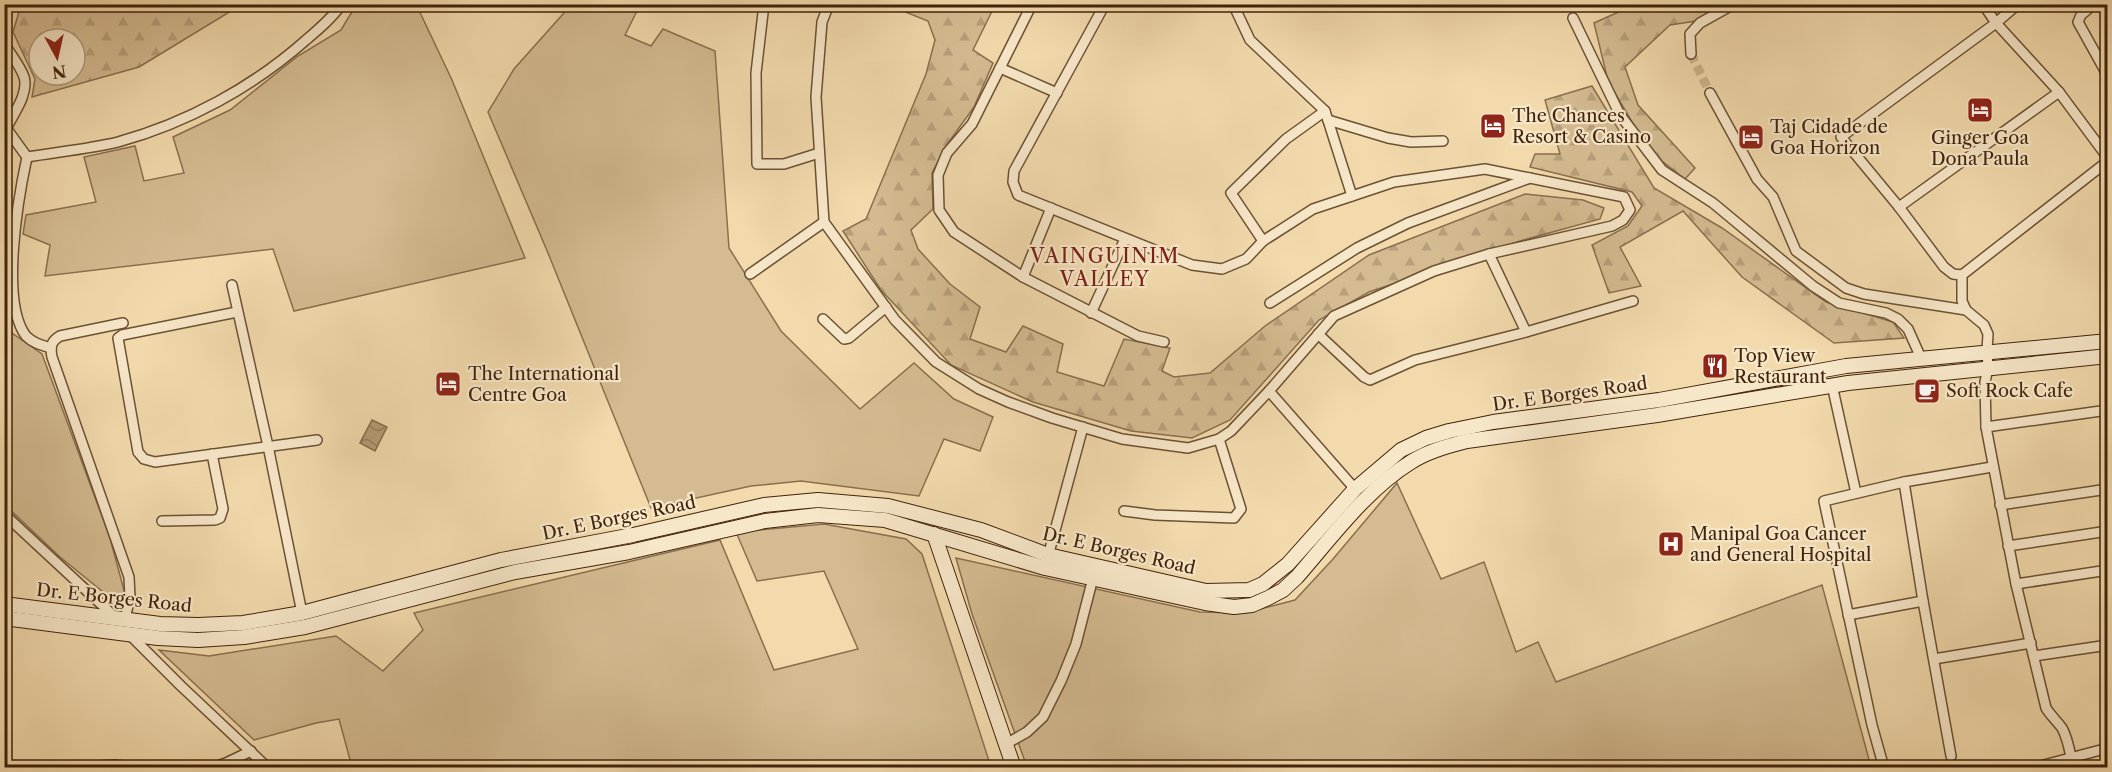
<svg xmlns="http://www.w3.org/2000/svg" width="2112" height="772" font-family="'Libre Caslon Text',serif">
<style>
.grass{fill:#d4bb91;stroke:#8a6f4e;stroke-width:1.5}
.forest{fill:url(#forest-firs);stroke:#8a6f4e;stroke-width:1.5;fill-rule:evenodd}
.water{fill:url(#water-waves);stroke:#866c4b;stroke-width:1.5}
.lines{fill:none;stroke-linecap:round;stroke-linejoin:round}
.street-tunnel{stroke:#ceb58c;stroke-width:9;stroke-dasharray:9 4.5;stroke-linecap:butt}
.street-casing{stroke:#6c5133;stroke-width:12}
.secondary-casing{stroke:#40230b;stroke-width:16}
.street{stroke:#f7e7c9;stroke-width:9}
.secondary{stroke:#f7e7c9;stroke-width:14}
.labels{text-anchor:middle;dominant-baseline:central;stroke-width:4.5;stroke-linejoin:round;paint-order:stroke}
.poi-label{font-size:18px;fill:#40230b;stroke:#f7e7c9;text-anchor:start}
.street-label{font-size:18px;fill:#40230b;stroke:#f7e7c9}
.neighbourhood-label{font-size:20px;letter-spacing:1.5px;fill:#7a1f14;stroke:#f7e7c9}
</style>
<defs>
<pattern id="forest-firs" width="22" height="20" patternUnits="userSpaceOnUse" patternTransform="scale(1.5)"><rect width="22" height="20" fill="#d4bb91"/><path d="M5 1l3.5 6h-7zM16 11l3.5 6h-7z" fill="#b7a07c"/></pattern>
<pattern id="water-waves" width="16" height="10" patternUnits="userSpaceOnUse" patternTransform="scale(1.5)"><rect width="16" height="10" fill="#b59c75"/><path d="M0 5q4-4 8 0t8 0" fill="none" stroke="#957f5e"/></pattern>
</defs>
<rect width="100%" height="100%" fill="#f2daac"/>
<filter id="stains"><feTurbulence type="fractalNoise" baseFrequency=".00333" numOctaves="4"/><feColorMatrix values="0 0 0 0 .2 0 0 0 0 .09 0 0 0 0 .02 0 0 0 .5 -.17"/></filter>
<radialGradient id="worn" r=".72"><stop offset=".6" stop-color="#630" stop-opacity="0"/><stop offset="1" stop-color="#630" stop-opacity=".3"/></radialGradient>
<!-- grass -->
<g class="grass">
<path d="M416 4 452 80 525 258 294 311 273 249 45 276 50 245 23 234 26 215 96 202 84 157 135 146 144 181 184 173 173 137 230 110 298 56 341 30 356 5Z"/>
<path d="M571 5H640L625 35 651 46 663 29 715 51 729 248 781 331 860 409 914 363 954 399 993 417 980 451 944 439 919 496 801 481 751 486 651 508 548 253 488 112 514 69Z"/>
<path d="M4 302 12 333 42 354 110 538 125 594 108 596 60 557 5 505Z"/>
<path d="M1397 483 1441 579 1484 562 1516 652 1538 642 1556 682 1822 585 1871 767H1027L972 614 956 558 1200 612 1245 613 1295 600 1333 559Z"/>
<path d="M824 524 906 539 922 554 991 767H352L339 719 316 723 254 740 159 650 209 656 336 636 383 671 423 630 414 613 720 540 774 670 858 649 824 571 757 581 736 532Z"/>
</g>
<!-- forest -->
<g class="forest">
<path d="M21 5V4L241 5 139 67 32 97 35 79 13 32ZM39 39H75V75H39Z"/>
<path d="M837 5H995L973 50 993 63 974 107 946 146 932 173 933 209 911 230 918 249 950 284 980 307 970 339 1006 352 1023 326 1063 344 1057 372 1104 386 1124 339 1170 348 1162 371 1174 377 1210 373 1265 326 1369 255 1525 194 1583 200 1604 208 1600 219 1520 241 1369 292 1319 320 1230 420 1192 438 1131 431 1033 402 951 365 881 290 843 231 866 219 926 74 935 40 928 21 893 7Z"/>
<path d="M1634 5H1711L1703 20 1670 25 1625 67 1638 105 1695 168 1685 179 1649 151 1608 81 1594 23Z"/>
<path d="M1592 86 1654 188 1722 228 1826 302 1893 322 1904 338 1834 343 1742 277 1683 211 1620 247 1641 286 1609 293 1592 245 1628 226 1642 206 1632 192 1530 167 1535 154H1560L1545 100Z"/>
</g>
<!-- water -->
<path class="water" d="M372 420 387 427 375 451 360 443Z"/>
<g class="lines">
<!-- street-tunnel -->
<path class="street-tunnel" d="M1691 54 1710 93"/>
<defs>
<g id="street">
<path d="M764 4 756 73 757 164H784L819 153"/>
<path d="M829 4 822 22 816 97 824 222 895 320 936 362 979 389 1008 402 1052 418 1122 439 1188 448 1219 439 1231 431 1269 391 1334 316 1434 271 1489 254 1612 226 1623 220 1630 210 1624 197 1485 169 1394 182 1313 209 1263 241 1246 259 1222 269 1192 265 1018 195 1013 182 1014 171 1105 4"/>
<path d="M1032 4 972 124 947 153 938 175 939 210 954 232 1023 277 1138 336 1164 342"/>
<path d="M1233 4 1250 40 1325 111 1352 196"/>
<path d="M1983 4 1996 23 2059 92 2108 158"/>
<path d="M2094 4 2081 15 2078 22 2108 76"/>
<path d="M1573 18 1620 115 1662 170 1713 203 1813 286 1839 303 1886 313 1898 319 1908 329 1921 358"/>
<path d="M4 20 9 4"/>
<path d="M4 43C10 54 20 65 24 77 29 93 14 113 7 127"/>
<path d="M1691 54 1690 34 1700 23 1734 4"/>
<path d="M1000 68 1057 93"/>
<path d="M1710 93 1757 179 1773 197 1796 251 1846 288 1864 294 1966 310"/>
<path d="M1328 120 1388 138 1411 142 1443 141"/>
<path d="M4 125 27 157C57 152 89 149 118 142 187 123 253 87 306 40 319 29 332 18 342 4"/>
<path d="M27 157C18 199 0 302 26 336 33 343 41 345 51 348"/>
<path d="M2108 161 1962 275V301L1966 310 1984 325 1988 334 1987 351 1988 368 1985 382 1986 427 2016 584 2108 570"/>
<path d="M1899 207 2059 92"/>
<path d="M1263 241 1231 193 1286 139 1325 111"/>
<path d="M1489 254 1526 332"/>
<path d="M750 274 824 222"/>
<path d="M1962 275 1953 274 1944 267 1899 207 1841 137 1996 23 2018 4"/>
<path d="M1023 277 1051 208"/>
<path d="M232 285 268 446 302 613"/>
<path d="M1270 303 1357 248 1408 223 1530 178"/>
<path d="M237 312 122 335 118 338 138 452 144 459 155 462 317 440"/>
<path d="M1091 313 1125 239"/>
<path d="M823 319 844 339 849 338 886 307"/>
<path d="M123 323 60 336C51 341 50 347 52 357L129 577 130 597 125 619"/>
<path d="M1318 334 1364 377 1370 380 1415 360 1526 332 1633 301"/>
<path d="M1832 385 1856 493"/>
<path d="M1269 391 1355 489"/>
<path d="M1986 427 2108 410"/>
<path d="M1904 482 1923 601 1951 756"/>
<path d="M2000 505 2108 489"/>
<path d="M1124 511 1155 515 1234 518 1241 509 1219 439"/>
<path d="M4 514 115 617"/>
<path d="M162 521 215 520 220 518 223 509 212 454"/>
<path d="M2008 546 2108 531"/>
<path d="M1047 560 1083 427"/>
<path d="M2016 584 2046 708C2051 716 2057 721 2062 728 2067 737 2069 747 2071 757"/>
<path d="M1848 615 1923 601"/>
<path d="M129 634 181 686 268 768"/>
<path d="M2034 656 2108 645"/>
<path d="M1934 659 2031 643"/>
<path d="M1006 744 1027 732 1043 717 1061 681 1076 644 1093 578"/>
<path d="M68 768 114 765 142 768"/>
<path d="M212 768 226 763 251 751"/>
<path d="M1884 768 1872 725 1824 501 1904 482 1992 467"/>
<path d="M2033 768 2108 748"/>
</g>
<g id="secondary">
<path d="M934 534 1014 768"/>
<path d="M4 604 160 624 198 625 243 623 302 613 501 560 633 535 764 505 818 500 888 506 981 530 1048 555 1206 591 1249 590 1263 584 1288 564 1355 489 1401 450 1426 438 1449 431 1493 422 1659 400 1846 366 2108 341"/>
<path d="M4 618 158 638 198 640 244 637 305 627 515 572 629 552 765 521 818 515 885 520 1045 568 1205 603 1234 607 1252 605 1268 598 1283 590 1297 577C1331 538 1367 489 1411 462 1428 451 1448 446 1467 441L1657 415 1848 383 2108 356"/>
</g>
</defs>
<!-- street casing -->
<use href="#street" class="street-casing"/>
<!-- secondary casing -->
<use href="#secondary" class="secondary-casing"/>
<!-- street -->
<use href="#street" class="street"/>
<!-- secondary -->
<use href="#secondary" class="secondary"/>
</g>
<!-- icons -->
<defs>
<symbol id="hotel-square" viewBox="-11 -11 22 22"><rect x="-9" y="-9" width="18" height="18" rx="4" fill="#8f2418" stroke="#f7e7c9"/><path d="M-6-4.5h1.5V1H6V5H4.5V3h-9V5H-6ZM-4 0a1.8 1.8 0 1 1 3.6 0ZM.5 0V-2.5h3Q6-2.5 6 0Z" fill="#fff"/></symbol>
<symbol id="restaurant-square" viewBox="-11 -11 22 22"><rect x="-9" y="-9" width="18" height="18" rx="4" fill="#8f2418" stroke="#f7e7c9"/><path d="M-5-6h1v4h1v-4h1v4h1v-4h1v5L-1.5 .5V6h-2V.5L-5-1ZM5-6V6H3V1.5H1.5Q1.5-4 5-6Z" fill="#fff"/></symbol>
<symbol id="cafe-square" viewBox="-11 -11 22 22"><rect x="-9" y="-9" width="18" height="18" rx="4" fill="#8f2418" stroke="#f7e7c9"/><path d="M-5.5-4.5H6V0H3Q3 3.5 0 3.5H-2.5Q-5.5 3.5-5.5 0ZM3-3.2v2h1.7v-2ZM-6 4.5H4V6H-6Z" fill="#fff"/></symbol>
<symbol id="hospital-square" viewBox="-11 -11 22 22"><rect x="-9" y="-9" width="18" height="18" rx="4" fill="#8f2418" stroke="#f7e7c9"/><path d="M-5-5h3v3.5h4V-5h3V5h-3V1.5h-4V5h-3Z" fill="#fff"/></symbol>
</defs>
<g fill-rule="evenodd">
<use href="#hotel-square" x="1965" y="95" width="30" height="30"/>
<use href="#hotel-square" x="1478" y="111" width="30" height="30"/>
<use href="#hotel-square" x="1736" y="122" width="30" height="30"/>
<use href="#restaurant-square" x="1700" y="351" width="30" height="30"/>
<use href="#hotel-square" x="433" y="369" width="30" height="30"/>
<use href="#cafe-square" x="1912" y="376" width="30" height="30"/>
<use href="#hospital-square" x="1656" y="529" width="30" height="30"/>
</g>
<g class="labels">
<!-- poi labels -->
<g class="poi-label">
<text x="1512" y="116">The Chances<tspan x="1512" dy="21">Resort &amp; Casino</tspan></text>
<text x="1770" y="127">Taj Cidade de<tspan x="1770" dy="21">Goa Horizon</tspan></text>
<text x="1980" y="138" text-anchor="middle">Ginger Goa<tspan x="1980" dy="21">Dona Paula</tspan></text>
<text x="1734" y="356">Top View<tspan x="1734" dy="21">Restaurant</tspan></text>
<text x="468" y="374">The International<tspan x="468" dy="21">Centre Goa</tspan></text>
<text x="1946" y="391">Soft Rock Cafe</text>
<text x="1690" y="534">Manipal Goa Cancer<tspan x="1690" dy="21">and General Hospital</tspan></text>
</g>
<!-- street labels -->
<g class="street-label">
<text transform="translate(1570 394) rotate(-8)">Dr. E Borges Road</text>
<text transform="translate(619 518) rotate(-12)">Dr. E Borges Road</text>
<text transform="translate(1119 551) rotate(13)">Dr. E Borges Road</text>
<text transform="translate(114 598) rotate(6)">Dr. E Borges Road</text>
</g>
<!-- neighbourhood labels -->
<g class="neighbourhood-label">
<text x="1105" y="256">VAINGUINIM<tspan x="1105" dy="23">VALLEY</tspan></text>
</g>
</g>
<!-- margin -->
<rect width="2112" height="772" fill="none" stroke="#f2daac" stroke-width="24"/>
<rect x="6" y="6" width="2100" height="760" fill="none" stroke="#40230b" stroke-width="3"/>
<rect x="12" y="12" width="2088" height="748" fill="none" stroke="#40230b" stroke-width="1.5"/>
<!-- north arrow -->
<g transform="translate(57 57) rotate(172)"><circle r="28" fill="#f7e7c9" stroke="#ae997d" stroke-width="1.5"/>
<path d="M0-4.5L10 22L0 15L-10 22Z" fill="#8f2418"/>
<text y="-9" font-size="16" font-weight="bold" text-anchor="middle" fill="#40230b">N</text>
</g>
<rect width="100%" height="100%" filter="url(#stains)"/>
<rect width="100%" height="100%" fill="url(#worn)"/>
</svg>
